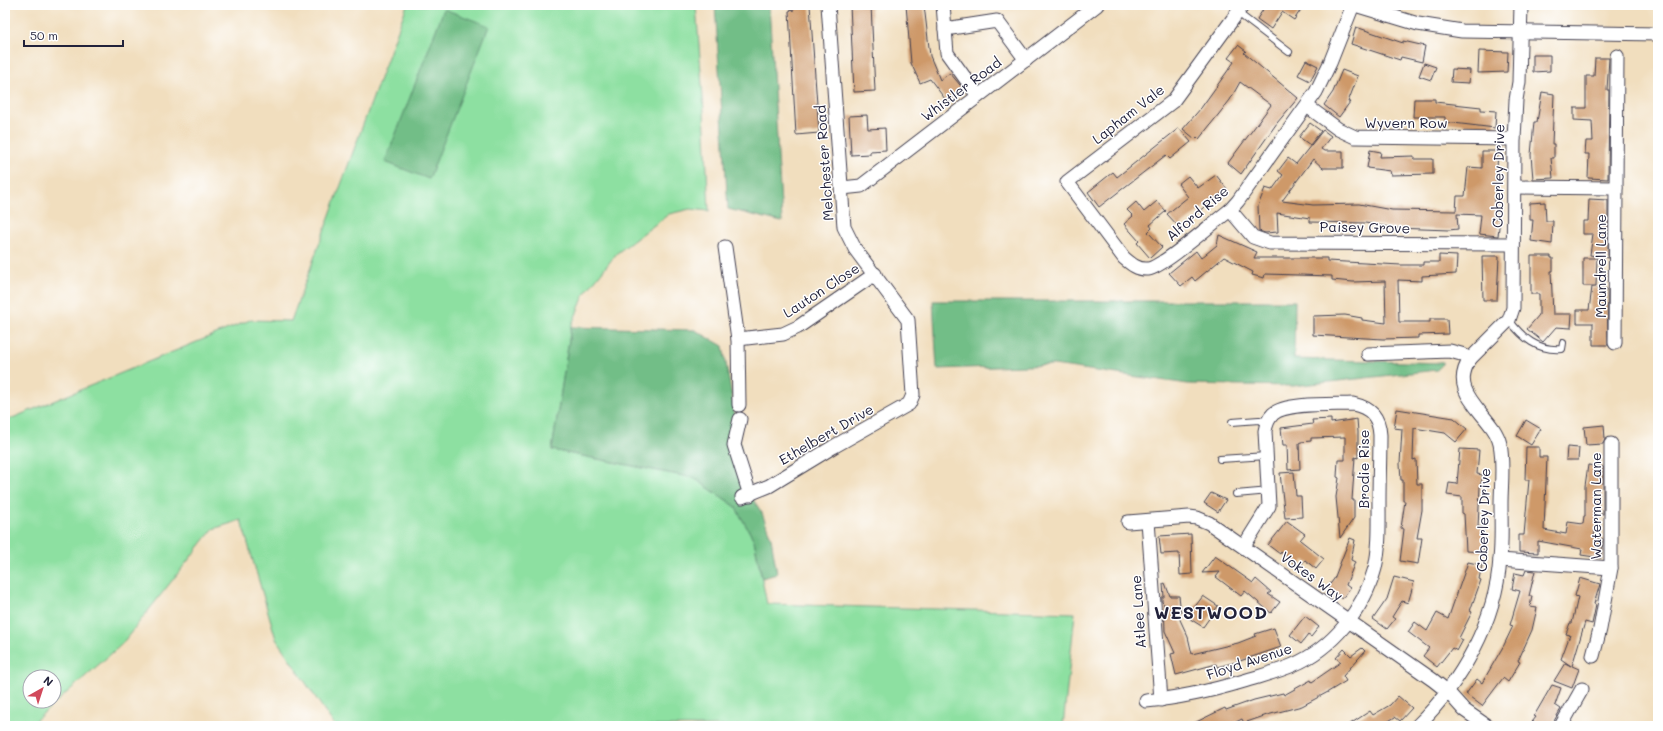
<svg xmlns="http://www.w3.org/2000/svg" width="1663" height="731" font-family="Mali,sans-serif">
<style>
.green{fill:#8de0a1;stroke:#58816e;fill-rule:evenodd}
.forest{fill:#72be87;stroke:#4a7061}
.building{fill:#ce9969}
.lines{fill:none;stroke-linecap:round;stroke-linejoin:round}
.lane-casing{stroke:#413e4f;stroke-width:8}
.street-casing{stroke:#413e4f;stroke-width:15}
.lane{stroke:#fff;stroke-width:6}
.street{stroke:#fff;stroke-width:13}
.labels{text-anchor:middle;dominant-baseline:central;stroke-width:3;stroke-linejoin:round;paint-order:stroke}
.street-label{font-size:14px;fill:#22223b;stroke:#fff}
.district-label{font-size:18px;font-weight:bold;letter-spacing:1px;fill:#22223b;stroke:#fff}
</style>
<rect width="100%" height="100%" fill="#fff"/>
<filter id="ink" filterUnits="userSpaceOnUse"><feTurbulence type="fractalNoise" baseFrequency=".025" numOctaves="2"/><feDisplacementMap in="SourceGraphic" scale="8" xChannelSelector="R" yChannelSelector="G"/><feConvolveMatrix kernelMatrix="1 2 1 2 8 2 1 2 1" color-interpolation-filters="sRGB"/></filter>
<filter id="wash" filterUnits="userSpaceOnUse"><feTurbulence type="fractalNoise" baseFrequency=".012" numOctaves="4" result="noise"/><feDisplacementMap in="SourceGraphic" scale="16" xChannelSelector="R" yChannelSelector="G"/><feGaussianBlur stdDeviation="0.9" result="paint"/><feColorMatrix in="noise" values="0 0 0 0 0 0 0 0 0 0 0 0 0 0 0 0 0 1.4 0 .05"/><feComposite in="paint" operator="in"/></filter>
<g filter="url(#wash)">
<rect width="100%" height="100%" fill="#f1debe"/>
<!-- green -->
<path class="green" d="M407 5H696L704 112 709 211 690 209 669 214 617 253 585 293 571 327 552 450 694 478 735 506 754 540 767 604 1075 613 1063 726H335L276 639 241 520 213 529 121 645 29 726H5V421L250 320 291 321ZM30 677H54V701H30Z"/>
<!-- forest -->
<g class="forest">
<path d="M715 5H769L782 222 728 209Z"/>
<path d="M444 9 489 26 429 179 385 162Z"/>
<path d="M933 301H1295L1294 359 1444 363 1437 370 1293 386 1188 384 1054 365 937 369Z"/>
<path d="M571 327 695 330 723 346 741 449 743 484 762 513 771 538 777 574 762 578 754 540 735 506 694 478 552 450Z"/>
</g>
<g id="blocks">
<!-- building -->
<g class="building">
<path d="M793 5H810L819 133 796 135 789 11 794 10Z"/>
<path d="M850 5H871L875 91 854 92Z"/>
<path d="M906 5H924L930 56 940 80 950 73 965 91 948 103 930 79 920 83 911 63Z"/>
<path d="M1266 5H1304L1294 20 1282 12 1271 29 1257 19Z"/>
<path d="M1356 27 1403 43V41L1425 46 1422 62 1401 57 1400 60 1351 44Z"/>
<path d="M1238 45 1246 51 1244 53 1298 98 1277 123 1241 174 1228 163 1271 105 1240 82 1230 100 1199 139 1197 137 1195 139 1183 129 1201 108 1234 62 1228 58Z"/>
<path d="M1479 51 1508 52 1507 72 1478 73Z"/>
<path d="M1533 55H1550V71L1533 72Z"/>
<path d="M1595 58H1609L1607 90H1609L1608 179 1588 178 1589 154H1585L1586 141H1593L1592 121 1574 120V108H1586V76H1594Z"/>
<path d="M1306 60 1318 66 1310 81 1298 75Z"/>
<path d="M1424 63 1436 67 1431 80 1419 76Z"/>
<path d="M1452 69 1470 70 1469 83 1451 82Z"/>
<path d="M1342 70 1358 76 1348 102H1350L1339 117 1324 105 1333 92Z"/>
<path d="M1542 92 1554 94 1552 144H1554V158H1551L1553 178 1533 179 1531 155 1534 122H1537Z"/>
<path d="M1414 99H1435V102L1481 107V110L1496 111 1495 128 1445 122V117H1413Z"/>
<path d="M867 115 868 129 885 128 886 150 870 151V154L851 155 849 116Z"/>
<path d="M1310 123 1321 131 1310 145 1299 137Z"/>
<path d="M1179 128 1191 142 1170 159 1166 155 1099 207 1088 192 1113 172 1117 177Z"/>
<path d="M1323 130 1331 136 1321 149 1324 151H1343V168H1323L1313 159 1282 201 1313 205 1359 204 1392 210 1456 211 1457 196H1465L1468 167 1482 168V151H1498L1494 218H1500L1498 236 1479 234 1481 215 1457 214 1458 229 1449 230 1395 228 1365 223 1310 222V218L1277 213 1278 232 1265 233 1259 231 1258 206 1265 188 1272 190 1283 175 1278 171 1288 158 1296 164Z"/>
<path d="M1370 150 1381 152 1380 157 1414 156V159H1433V174L1391 175 1390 171 1367 168Z"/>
<path d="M1216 175 1227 189 1179 227 1167 214 1188 197 1178 184 1188 176 1198 188Z"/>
<path d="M1589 199 1608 200V258L1590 255 1593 234H1583V221H1588Z"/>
<path d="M1157 201 1166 211 1150 225 1152 228 1148 232 1162 247 1150 258 1137 243 1139 241 1124 224 1133 216 1127 210 1136 202 1144 212Z"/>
<path d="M1545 202 1546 221H1553L1552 244 1531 241 1533 220H1530V203Z"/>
<path d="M1219 235 1257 252 1254 258H1327V261L1401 265H1423V262H1439V255L1457 256 1456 274 1422 276V281L1398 280 1399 322H1430V319H1447L1448 334 1418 335V338L1383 339 1313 335V316L1345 315 1362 318V320L1386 323 1385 281 1353 282 1332 280V276L1265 274 1264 278 1252 275 1253 272 1224 257 1195 281 1192 277 1181 286 1169 273 1196 251 1201 258 1217 245Z"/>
<path d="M1482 256H1499L1497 300H1483Z"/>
<path d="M1531 256H1551V258H1553V271H1551L1553 314H1572L1571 328 1556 327 1543 342 1527 329 1539 315V294H1531Z"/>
<path d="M1583 258H1597L1596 286H1583Z"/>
<path d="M1592 287 1607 289 1608 345H1593V323H1577V310H1589Z"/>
<path d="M1397 409 1454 418 1467 429 1456 442 1445 433 1414 428 1413 460 1416 459 1417 484H1422V510L1417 538H1422L1418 564 1400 561 1404 529 1401 528 1405 501H1403V480H1401L1400 464 1402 429 1394 428Z"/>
<path d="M1331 419V423L1357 419 1358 432V458L1355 457 1352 500H1354V518L1340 538 1336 497 1339 478 1337 477 1338 460H1345V437L1311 438V441L1301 442 1299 443 1300 469 1288 470 1287 445H1283L1281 428 1313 424 1312 420Z"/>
<path d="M1526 420 1541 429 1531 445 1517 436Z"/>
<path d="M1604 425 1605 439 1603 444 1586 445 1584 427Z"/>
<path d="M1526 447H1539V457H1547L1544 530 1566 534 1568 522 1583 524 1584 516H1585V486L1588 465 1603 467V514H1597L1594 537 1603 539 1601 558 1581 555 1582 549 1538 541V553L1519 552V535H1524L1529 480H1525Z"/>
<path d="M1567 447 1579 448 1578 460H1566Z"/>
<path d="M1460 449 1479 450 1477 474 1483 475 1480 487 1478 527H1483L1484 552 1466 551 1464 514 1462 513V497L1447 495 1449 483 1457 484Z"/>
<path d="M1294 472 1296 496H1301L1302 517 1285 518 1280 473Z"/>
<path d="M1211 493 1226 500 1218 512 1204 503Z"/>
<path d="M1287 521 1305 534 1300 540 1324 559 1316 569 1305 560 1299 567 1281 552 1280 554 1268 545Z"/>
<path d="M1191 534 1192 574 1180 575 1179 553 1161 554 1159 536Z"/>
<path d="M1350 538 1355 540 1351 560 1355 562 1346 585 1350 588 1342 599 1327 588 1334 579Z"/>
<path d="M1215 556 1253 583 1256 579 1271 592 1268 594 1280 602 1271 613 1245 591 1241 596 1216 577 1220 572 1202 573Z"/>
<path d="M1468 562 1482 565 1479 579 1481 580 1470 611 1472 612 1459 638 1463 640 1457 651 1452 648 1437 667 1423 656 1429 648 1408 632 1415 622 1427 631 1437 613 1448 619Z"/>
<path d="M1526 570 1535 571 1529 596H1532L1530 607 1537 608 1532 630 1518 661 1520 662 1508 682 1503 678 1482 706 1466 694 1477 679 1482 683 1504 645 1513 626 1510 625 1520 591 1512 589 1515 573 1524 575Z"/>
<path d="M1394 577 1414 582 1408 603 1402 601 1392 617 1395 619 1387 629 1373 619 1387 599Z"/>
<path d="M1580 578 1600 584 1594 604 1596 605 1592 624 1585 622 1572 666 1579 669 1572 688 1554 681 1565 663 1571 666 1561 659 1570 635 1566 634 1570 623H1572L1578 597 1575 596Z"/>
<path d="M1165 583 1170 596H1179L1181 613 1176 611 1188 637 1192 654 1238 643 1256 636 1255 634 1274 628 1281 647 1240 661 1217 667 1216 664 1176 675 1171 654 1175 653 1165 631 1164 604 1162 602V597H1164L1163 584Z"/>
<path d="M1203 596 1218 606 1203 627 1187 617Z"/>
<path d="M1305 616 1319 627 1311 637 1308 635 1301 644 1290 635Z"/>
<path d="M1362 648 1365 651 1343 676 1346 681 1328 692 1302 706 1267 715 1244 723 1242 719 1228 726H1188L1225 708 1226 710 1254 700 1283 693 1284 695 1311 680 1312 682 1341 662 1336 658 1344 649 1351 656Z"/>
<path d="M1552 685 1561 688 1555 705 1561 709 1551 726H1529L1536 717 1534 716Z"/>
<path d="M1398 696 1412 708 1400 721 1395 717 1381 726H1347L1370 711 1373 715 1390 705Z"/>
</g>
</g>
</g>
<g filter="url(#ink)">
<use href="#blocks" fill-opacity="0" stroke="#413e4f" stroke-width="1"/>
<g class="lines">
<defs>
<g id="lane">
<path d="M1238 13 1289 52"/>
<path d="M1509 320C1523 338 1537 351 1562 349L1563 343"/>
<path d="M1232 422 1259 420 1267 422"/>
<path d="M1220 459 1267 456"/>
<path d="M1236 494 1270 491"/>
</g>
<g id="street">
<path d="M943 5 947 53 978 96"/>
<path d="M1243 5 1173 101 1067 182 1124 258C1131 264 1138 270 1148 269 1163 267 1215 221 1230 210L1238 201 1316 92 1330 63 1353 5"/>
<path d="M1355 5 1418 24 1462 31 1658 34"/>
<path d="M945 29 997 21 1026 60"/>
<path d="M1307 106 1338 129 1355 137 1514 139"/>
<path d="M1515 187 1616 188 1617 56"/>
<path d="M842 188 861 186 1097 5"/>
<path d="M1230 210 1253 237 1270 243 1513 244"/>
<path d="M725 247 738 339 739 405"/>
<path d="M738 339 783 334 798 327 875 274"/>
<path d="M1615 343 1616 188"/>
<path d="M1368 354 1450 351 1461 354 1470 359"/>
<path d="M740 419 734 445 750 495"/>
<path d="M742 497 769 486 833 447 909 404 913 395 908 320 855 249 844 227 828 5"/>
<path d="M1148 521 1161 700"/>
<path d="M1128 522 1189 517 1197 518 1209 523 1433 680 1447 691 1464 710 1487 726"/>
<path d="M1500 560 1611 568"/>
<path d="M1593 656 1600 629 1611 568V444"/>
<path d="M1146 701C1180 698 1211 691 1244 681 1260 676 1277 672 1293 665 1333 648 1364 609 1375 568 1380 546 1379 524 1379 501 1379 479 1380 457 1380 435 1379 417 1371 408 1353 404 1335 405 1286 402 1273 414 1268 419 1266 425 1265 431L1269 506 1244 546"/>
<path d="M1417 726C1461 683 1496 621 1500 559 1502 541 1501 522 1501 504 1501 485 1504 463 1500 444 1493 414 1446 395 1470 359L1509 320 1513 308 1514 139 1516 100 1519 82 1521 5"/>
<path d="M1561 726 1582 689"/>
</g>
</defs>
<!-- lane casing -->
<use href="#lane" class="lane-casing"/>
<!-- street casing -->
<use href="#street" class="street-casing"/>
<!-- lane -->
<use href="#lane" class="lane"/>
<!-- street -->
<use href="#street" class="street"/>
</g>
</g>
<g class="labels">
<!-- street labels -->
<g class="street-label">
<text transform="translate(961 89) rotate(-37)">Whistler Road</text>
<text transform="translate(1128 114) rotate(-38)">Lapham Vale</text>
<text x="1406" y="122">Wyvern Row</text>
<text transform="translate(824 163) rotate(-94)">Melchester Road</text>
<text transform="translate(1498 176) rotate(-89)">Coberley Drive</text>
<text transform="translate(1197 213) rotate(-40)">Alford Rise</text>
<text transform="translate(1365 227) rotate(1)">Paisey Grove</text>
<text transform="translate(1600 266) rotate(-90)">Maundrell Lane</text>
<text transform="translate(821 290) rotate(-33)">Lauton Close</text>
<text transform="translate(826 434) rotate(-30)">Ethelbert Drive</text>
<text transform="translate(1363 469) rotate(-90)">Brodie Rise</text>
<text transform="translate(1595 506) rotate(-90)">Waterman Lane</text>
<text transform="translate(1483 520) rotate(-88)">Coberley Drive</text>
<text transform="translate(1312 576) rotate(36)">Vokes Way</text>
<text transform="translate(1138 612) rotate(-94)">Atlee Lane</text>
<text transform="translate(1249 661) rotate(-18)">Floyd Avenue</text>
</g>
<!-- district labels -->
<g class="district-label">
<text x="1211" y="612">WESTWOOD</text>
</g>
</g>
<!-- margin -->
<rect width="1663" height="731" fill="none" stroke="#fff" stroke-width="20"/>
<!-- north arrow -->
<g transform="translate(42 689) rotate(39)"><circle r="19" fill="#ffffff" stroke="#a7a7b1"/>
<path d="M0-3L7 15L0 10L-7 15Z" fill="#d1495b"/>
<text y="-6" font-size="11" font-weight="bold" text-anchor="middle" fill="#22223b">N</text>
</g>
<!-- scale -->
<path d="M24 40v6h99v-6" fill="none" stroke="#22223b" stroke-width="2"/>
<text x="30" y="40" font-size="12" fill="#22223b" stroke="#ffffff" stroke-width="3" paint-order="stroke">50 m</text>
</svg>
